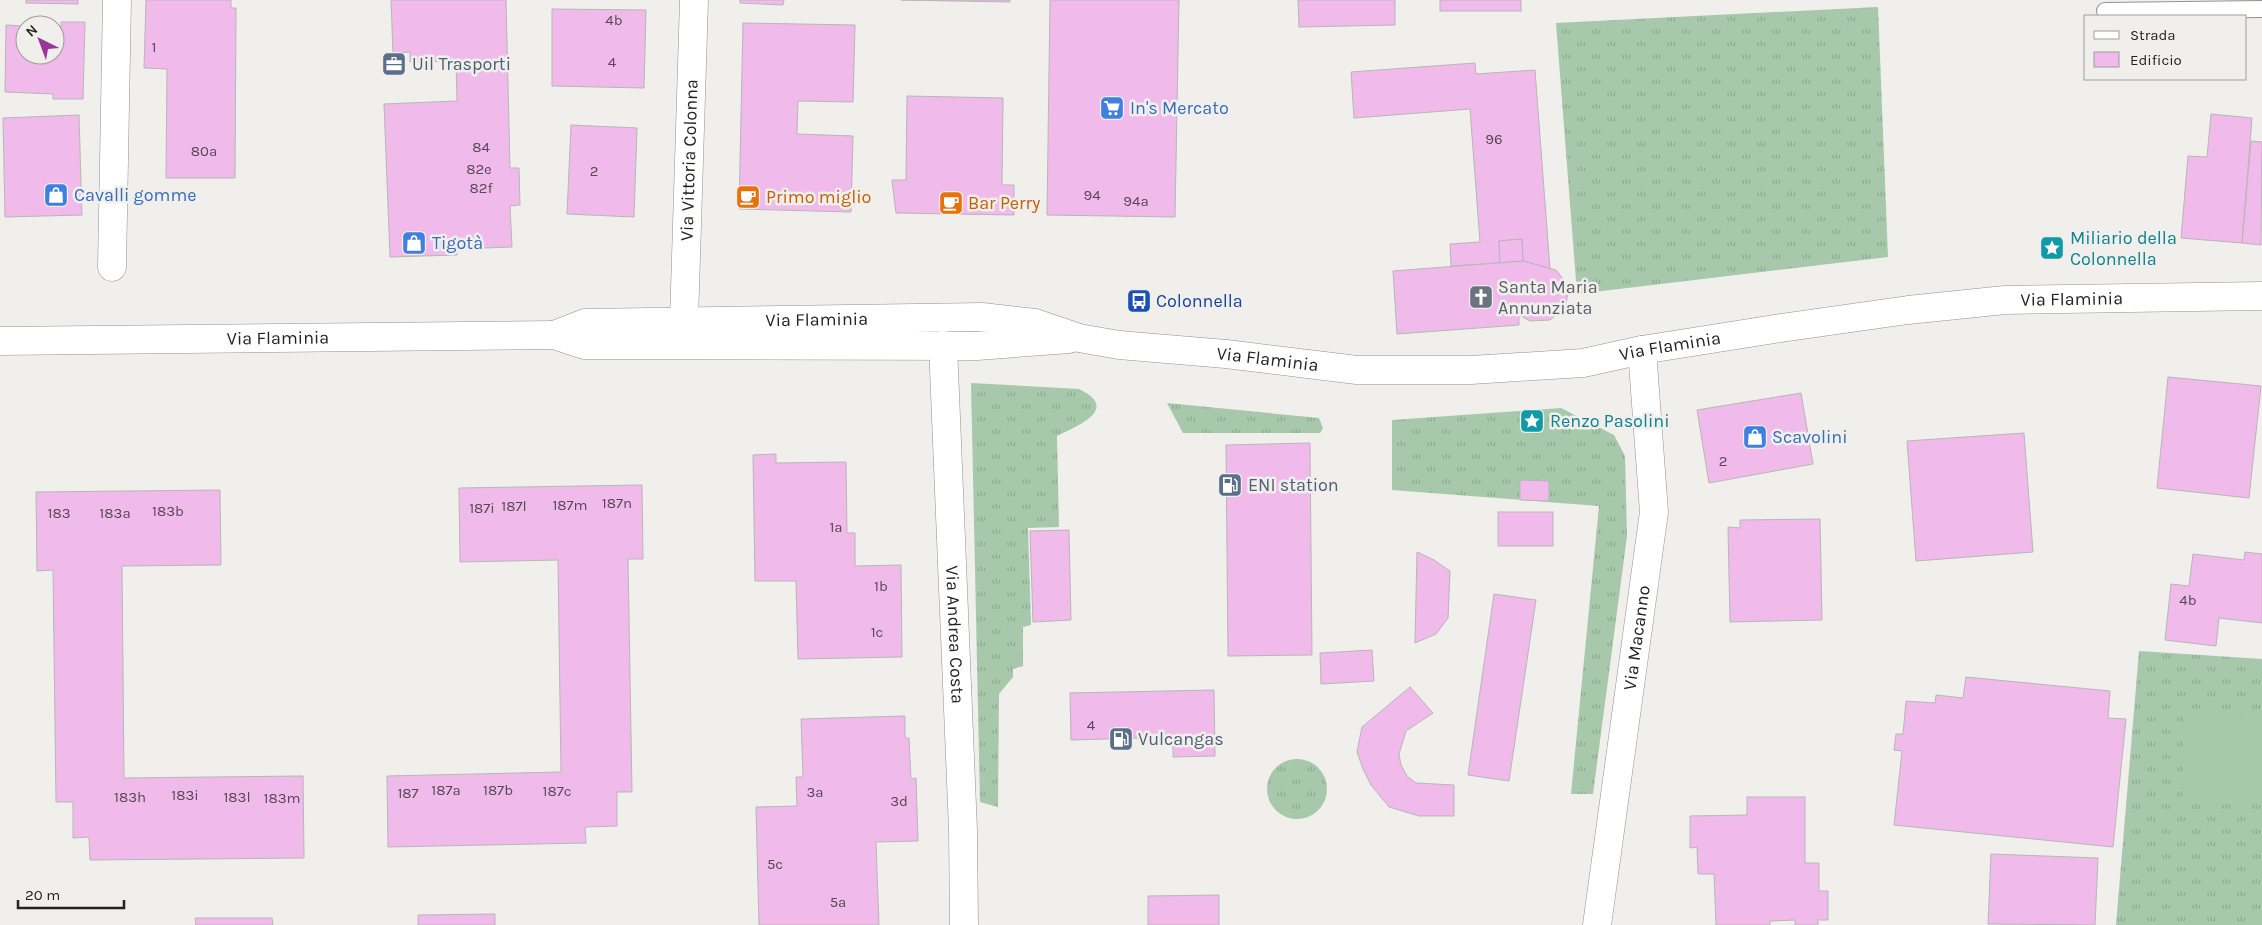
<svg xmlns="http://www.w3.org/2000/svg" width="2262" height="925" font-family="Karla,sans-serif">
<style>
.grass{fill:url(#grass-tufts)}
.garden{fill:#a7c8ab}
.building{fill:#f0baea;stroke:#b9b5b8}
.lines{fill:none;stroke-linecap:round;stroke-linejoin:round}
.service-casing{stroke:#93928f;stroke-width:18}
.minor-casing{stroke:#93928f;stroke-width:29}
.tertiary-casing{stroke:#93928f;stroke-width:29}
.service{stroke:#fff;stroke-width:16}
.minor{stroke:#fff;stroke-width:28}
.tertiary{stroke:#fff;stroke-width:28}
.labels{text-anchor:middle;dominant-baseline:central;stroke-width:5;stroke-linejoin:round;paint-order:stroke}
.number-label{font-size:15px;fill:#564954}
.service-label{font-size:18px;fill:#4e5e75;stroke:#f0efeb;text-anchor:start}
.shop-label{font-size:18px;fill:#366cbe;stroke:#f0efeb;text-anchor:start}
.street-label{font-size:18px;fill:#232322;stroke:#f0efeb}
.food-label{font-size:18px;fill:#c56008;stroke:#f0efeb;text-anchor:start}
.culture-label{font-size:18px;fill:#0d838f;stroke:#f0efeb;text-anchor:start}
.worship-label{font-size:18px;fill:#5b616d;stroke:#f0efeb;text-anchor:start}
.transit-label{font-size:18px;fill:#164399;stroke:#f0efeb;text-anchor:start}
</style>
<defs>
<pattern id="grass-tufts" width="24" height="20" patternUnits="userSpaceOnUse" patternTransform="scale(1.25)"><rect width="24" height="20" fill="#a7c8ab"/><path d="M3 7l-1-3M5 7V3M7 7l1-3M15 17l-1-3M17 17v-4M19 17l1-3" fill="none" stroke="#8fac93"/></pattern>
</defs>
<rect width="100%" height="100%" fill="#f0efeb"/>
<!-- grass -->
<g class="grass">
<path d="M1878 7 1888 257 1577 294 1556 23Z"/>
<path d="M971 383 1079 389C1121 409 1077 426 1057 436L1059 527 1028 528 1031 625 1023 627V666L1013 669V677L999 694 998 807 980 802Z"/>
<path d="M1167 403 1319 418 1323 428 1320 433H1183Z"/>
<path d="M1561 408 1614 435 1625 456 1627 536 1593 794H1571L1599 506 1392 490V420Z"/>
<path d="M2139 651 2262 659V925H2116Z"/>
<circle cx="1297" cy="789" r="30"/>
</g>
<!-- garden -->
<path class="garden" d="M2184 716 2262 717V801L2183 800Z"/>
<!-- building -->
<g class="building">
<path d="M26 0H78V4L26 3Z"/>
<path d="M146 0H231V8H236L235 178H166L167 69 144 68Z"/>
<path d="M391 0H506L510 168H519L520 205 510 206 512 247 457 249V255L390 257 384 104 457 101 456 61 410 62V52L393 53Z"/>
<path d="M740 0H784L783 5 740 3Z"/>
<path d="M901 0H1010V2Z"/>
<path d="M1050 0H1179L1175 217 1047 215Z"/>
<path d="M1298 0H1395V25L1299 27Z"/>
<rect x="1440" y="0" width="81" height="11"/>
<path d="M552 9 646 10 644 88 552 86Z"/>
<path d="M61 22H85L83 99H53V94L5 92 6 25 25 26V55H55V27H61Z"/>
<path d="M743 23 855 25 853 102 798 101 797 134 853 136 851 212 739 209Z"/>
<path d="M1475 63 1476 74 1535 70 1550 269 1523 261 1522 239 1499 241 1500 263 1451 266 1450 244 1480 242 1470 109 1354 118 1351 72Z"/>
<path d="M907 96 1003 98 1002 185H1014V215L896 213 892 180H906Z"/>
<path d="M2211 114 2252 118 2242 243 2181 238 2188 156 2207 157Z"/>
<path d="M79 115 82 215 5 217 3 118Z"/>
<path d="M571 125 637 128 634 217 567 214Z"/>
<path d="M2251 141 2262 142 2261 245 2242 243Z"/>
<path d="M1522 239 1523 261 1500 263 1499 241Z"/>
<path d="M1523 261 1556 270 1564 280 1568 293 1565 307 1550 320 1530 321 1519 315V325L1397 334 1393 271Z"/>
<path d="M2168 377 2261 386 2249 498 2157 488Z"/>
<path d="M1801 393 1813 464 1709 483 1697 410Z"/>
<path d="M2024 433 2033 552 1916 561 1907 441Z"/>
<path d="M1310 443 1312 655 1228 656 1226 445Z"/>
<path d="M776 454V463L846 462 847 533H855V566L901 565 902 657 798 659 796 581H755L753 455Z"/>
<path d="M1520 480 1549 481V501L1520 500Z"/>
<path d="M642 485 643 559H628L632 792H617V826L585 827 586 843 388 847 387 776 561 772 558 560 460 562 459 488Z"/>
<path d="M220 490 221 565 122 566 124 778 303 776 304 858 90 860 89 837 73 838V802H56L53 570 37 571 36 492Z"/>
<rect x="1498" y="512" width="55" height="34"/>
<path d="M1820 519 1822 620 1730 622 1728 527 1740 528V520Z"/>
<path d="M1069 530 1071 620 1033 622 1030 531Z"/>
<path d="M1417 552 1434 560 1450 571 1448 618 1436 634 1415 643Z"/>
<path d="M2245 552 2262 554V623L2219 618 2216 646 2165 640 2171 584 2189 586 2193 554 2244 560Z"/>
<path d="M1494 594 1536 600 1509 781 1468 775Z"/>
<path d="M1372 650 1374 681 1321 684 1320 653Z"/>
<path d="M1966 677 2110 691 2108 718 2126 719 2113 847 1894 825 1902 751 1894 750 1896 734H1903L1906 701 1935 703 1936 695 1963 698Z"/>
<path d="M1410 687 1433 713 1406 731 1399 754 1401 765 1407 776 1416 783 1454 785V816H1419L1389 807 1371 785 1363 769 1357 752 1362 727Z"/>
<path d="M1214 690 1215 756 1173 757V737L1071 740 1070 693Z"/>
<path d="M905 716V738H909L911 779 916 778 918 841 876 842 879 925H759L756 807 797 806 796 777H803L801 719Z"/>
<path d="M1747 797H1805V863H1819V891H1828V920H1818V925H1795V920L1770 921V925H1716L1714 874H1698L1697 847 1690 848V816L1747 815Z"/>
<path d="M1991 854 2098 858 2095 925 1988 924Z"/>
<path d="M1219 895V925H1148V896Z"/>
<path d="M495 914V925H418V915Z"/>
<path d="M195 918H272L273 925H196Z"/>
</g>
<g class="lines">
<defs>
<path id="service" d="M2105 11 2262 9"/>
<g id="minor">
<path d="M112 267 117 0"/>
<path id="s1" d="M684 321 694 0"/>
<path id="s2" d="M943 345 963 830 964 925"/>
<path id="s3" d="M1597 925 1654 512 1642 350"/>
</g>
<g id="tertiary">
<path id="s4" d="M554 335 585 323 982 317 1035 323 1079 338 1119 345 1226 354 1357 370H1471L1583 363 1642 350 1781 328 1908 310 2005 300 2262 296"/>
<path id="s5" d="M0 341 554 335 584 345 977 346 1069 339"/>
</g>
</defs>
<!-- service casing -->
<use href="#service" class="service-casing"/>
<!-- minor casing -->
<use href="#minor" class="minor-casing"/>
<!-- tertiary casing -->
<use href="#tertiary" class="tertiary-casing"/>
<!-- service -->
<use href="#service" class="service"/>
<!-- minor -->
<use href="#minor" class="minor"/>
<!-- tertiary -->
<use href="#tertiary" class="tertiary"/>
</g>
<!-- icons -->
<defs>
<symbol id="office-square" viewBox="-11 -11 22 22"><rect x="-9" y="-9" width="18" height="18" rx="4" fill="#5c6f8a" stroke="#f0efeb"/><path d="M-6-3h4V-5.5h4V-3h4V5H-6ZM-1-4.5V-3h2v-1.5ZM-6 0V1H6V0Z" fill="#fff"/></symbol>
<symbol id="supermarket-square" viewBox="-11 -11 22 22"><rect x="-9" y="-9" width="18" height="18" rx="4" fill="#3f7fe0" stroke="#f0efeb"/><path d="M-6-5.5h2.5l.6 2H6L4.5 2H-2.5L-4.4-4H-6ZM-1.5 3.2a1.3 1.3 0 1 0 .1 0ZM3 3.2a1.3 1.3 0 1 0 .1 0Z" fill="#fff"/></symbol>
<symbol id="shop-square" viewBox="-11 -11 22 22"><rect x="-9" y="-9" width="18" height="18" rx="4" fill="#3f7fe0" stroke="#f0efeb"/><path d="M-5-2.5h2.3a2.7 3.5 0 0 1 5.4 0H5L5.5 6h-11ZM-1.5-2.5h3a1.5 2.3 0 0 0-3 0Z" fill="#fff"/></symbol>
<symbol id="cafe-square" viewBox="-11 -11 22 22"><rect x="-9" y="-9" width="18" height="18" rx="4" fill="#e8710a" stroke="#f0efeb"/><path d="M-5.5-4.5H6V0H3Q3 3.5 0 3.5H-2.5Q-5.5 3.5-5.5 0ZM3-3.2v2h1.7v-2ZM-6 4.5H4V6H-6Z" fill="#fff"/></symbol>
<symbol id="sight-square" viewBox="-11 -11 22 22"><rect x="-9" y="-9" width="18" height="18" rx="4" fill="#0f9aa8" stroke="#f0efeb"/><path d="M0-6L1.8-2.2L6-1.7L2.9 1.2L3.7 5.4L0 3.3L-3.7 5.4L-2.9 1.2L-6-1.7L-1.8-2.2Z" fill="#fff"/></symbol>
<symbol id="church-square" viewBox="-11 -11 22 22"><rect x="-9" y="-9" width="18" height="18" rx="4" fill="#6b7280" stroke="#f0efeb"/><path d="M-1.2-6h2.4v3.5h3.3v2.4h-3.3V6h-2.4V-.1h-3.3v-2.4h3.3Z" fill="#fff"/></symbol>
<symbol id="bus-square" viewBox="-11 -11 22 22"><rect x="-9" y="-9" width="18" height="18" rx="4" fill="#1a4fb4" stroke="#f0efeb"/><path d="M-5-6H5V4H4V6H2V4H-2V6H-4V4H-5ZM-3.5-4V0h7V-4ZM-3.5 1.2v1.5H-2V1.2ZM2 1.2v1.5H3.5V1.2Z" fill="#fff"/></symbol>
<symbol id="fuel-square" viewBox="-11 -11 22 22"><rect x="-9" y="-9" width="18" height="18" rx="4" fill="#5c6f8a" stroke="#f0efeb"/><path d="M-5.5-6h7V0h2V4h1.3V-2.5L3-4.5l.8-.8L6-3V5H2.5V1h-1V6h-7ZM-4.2-4.7v3.2H.2V-4.7Z" fill="#fff"/></symbol>
</defs>
<g fill-rule="evenodd">
<use href="#office-square" x="380" y="50" width="28" height="28"/>
<use href="#supermarket-square" x="1098" y="94" width="28" height="28"/>
<use href="#shop-square" x="42" y="181" width="28" height="28"/>
<use href="#cafe-square" x="734" y="183" width="28" height="28"/>
<use href="#cafe-square" x="937" y="189" width="28" height="28"/>
<use href="#shop-square" x="400" y="229" width="28" height="28"/>
<use href="#sight-square" x="2038" y="234" width="28" height="28"/>
<use href="#church-square" x="1467" y="283" width="28" height="28"/>
<use href="#bus-square" x="1125" y="287" width="28" height="28"/>
<use href="#sight-square" x="1518" y="407" width="28" height="28"/>
<use href="#shop-square" x="1741" y="423" width="28" height="28"/>
<use href="#fuel-square" x="1216" y="471" width="28" height="28"/>
<use href="#fuel-square" x="1107" y="725" width="28" height="28"/>
</g>
<g class="labels">
<!-- number labels -->
<g class="number-label">
<text x="614" y="20">4b</text>
<text x="154" y="47">1</text>
<text x="612" y="62">4</text>
<text x="1494" y="139">96</text>
<text x="481" y="147">84</text>
<text x="204" y="151">80a</text>
<text x="479" y="169">82e</text>
<text x="594" y="171">2</text>
<text x="481" y="188">82f</text>
<text x="1092" y="195">94</text>
<text x="1136" y="201">94a</text>
<text x="1723" y="461">2</text>
<text x="617" y="503">187n</text>
<text x="570" y="505">187m</text>
<text x="514" y="506">187l</text>
<text x="482" y="508">187i</text>
<text x="168" y="511">183b</text>
<text x="59" y="513">183</text>
<text x="115" y="513">183a</text>
<text x="836" y="527">1a</text>
<text x="881" y="586">1b</text>
<text x="2188" y="600">4b</text>
<text x="877" y="632">1c</text>
<text x="1091" y="725">4</text>
<text x="446" y="790">187a</text>
<text x="498" y="790">187b</text>
<text x="557" y="791">187c</text>
<text x="815" y="792">3a</text>
<text x="408" y="793">187</text>
<text x="185" y="795">183i</text>
<text x="130" y="797">183h</text>
<text x="237" y="797">183l</text>
<text x="282" y="798">183m</text>
<text x="899" y="801">3d</text>
<text x="775" y="864">5c</text>
<text x="838" y="902">5a</text>
</g>
<!-- service labels -->
<g class="service-label">
<text x="412" y="64">Uil Trasporti</text>
<text x="1248" y="485">ENI station</text>
<text x="1138" y="739">Vulcangas</text>
</g>
<!-- shop labels -->
<g class="shop-label">
<text x="1130" y="108">In's Mercato</text>
<text x="74" y="195">Cavalli gomme</text>
<text x="432" y="243">Tigotà</text>
<text x="1772" y="437">Scavolini</text>
</g>
<!-- street labels -->
<g class="street-label">
<text stroke="none"><textPath href="#s1" startOffset="161">Via Vittoria Colonna</textPath></text>
<text stroke="none"><textPath href="#s4" startOffset="1530">Via Flaminia</textPath></text>
<text stroke="none"><textPath href="#s4" startOffset="265">Via Flaminia</textPath></text>
<text stroke="none"><textPath href="#s5" startOffset="278">Via Flaminia</textPath></text>
<text stroke="none"><textPath href="#s4" startOffset="1125">Via Flaminia</textPath></text>
<text stroke="none"><textPath href="#s4" startOffset="720">Via Flaminia</textPath></text>
<text stroke="none"><textPath href="#s2" startOffset="290">Via Andrea Costa</textPath></text>
<text stroke="none"><textPath href="#s3" startOffset="290">Via Macanno</textPath></text>
</g>
<!-- food labels -->
<g class="food-label">
<text x="766" y="197">Primo miglio</text>
<text x="968" y="203">Bar Perry</text>
</g>
<!-- culture labels -->
<g class="culture-label">
<text x="2070" y="238">Miliario della<tspan x="2070" dy="21">Colonnella</tspan></text>
<text x="1550" y="421">Renzo Pasolini</text>
</g>
<!-- worship labels -->
<g class="worship-label">
<text x="1498" y="287">Santa Maria<tspan x="1498" dy="21">Annunziata</tspan></text>
</g>
<!-- transit labels -->
<g class="transit-label">
<text x="1156" y="301">Colonnella</text>
</g>
</g>
<!-- legend -->
<rect x="2084" y="15" width="162" height="65" fill="#f0efeb" stroke="#9e9d9b"/>
<rect x="2094" y="31" width="25" height="8" fill="#ffffff" stroke="#9e9d9b"/>
<text x="2130" y="40" font-size="15" fill="#232322">Strada</text>
<rect x="2094" y="52" width="25" height="15" fill="#f0baea" stroke="#9e9d9b"/>
<text x="2130" y="65" font-size="15" fill="#232322">Edificio</text>
<!-- north arrow -->
<g transform="translate(40 40) rotate(318)"><circle r="24" fill="#f0efeb" stroke="#9e9d9b"/>
<path d="M0-4L9 19L0 12L-9 19Z" fill="#99369c"/>
<text y="-8" font-size="14" font-weight="bold" text-anchor="middle" fill="#232322">N</text>
</g>
<!-- scale -->
<path d="M18 900v8h106v-8" fill="none" stroke="#232322" stroke-width="2.5"/>
<text x="25" y="900" font-size="15" fill="#232322" stroke="#f0efeb" stroke-width="4" paint-order="stroke">20 m</text>
</svg>
